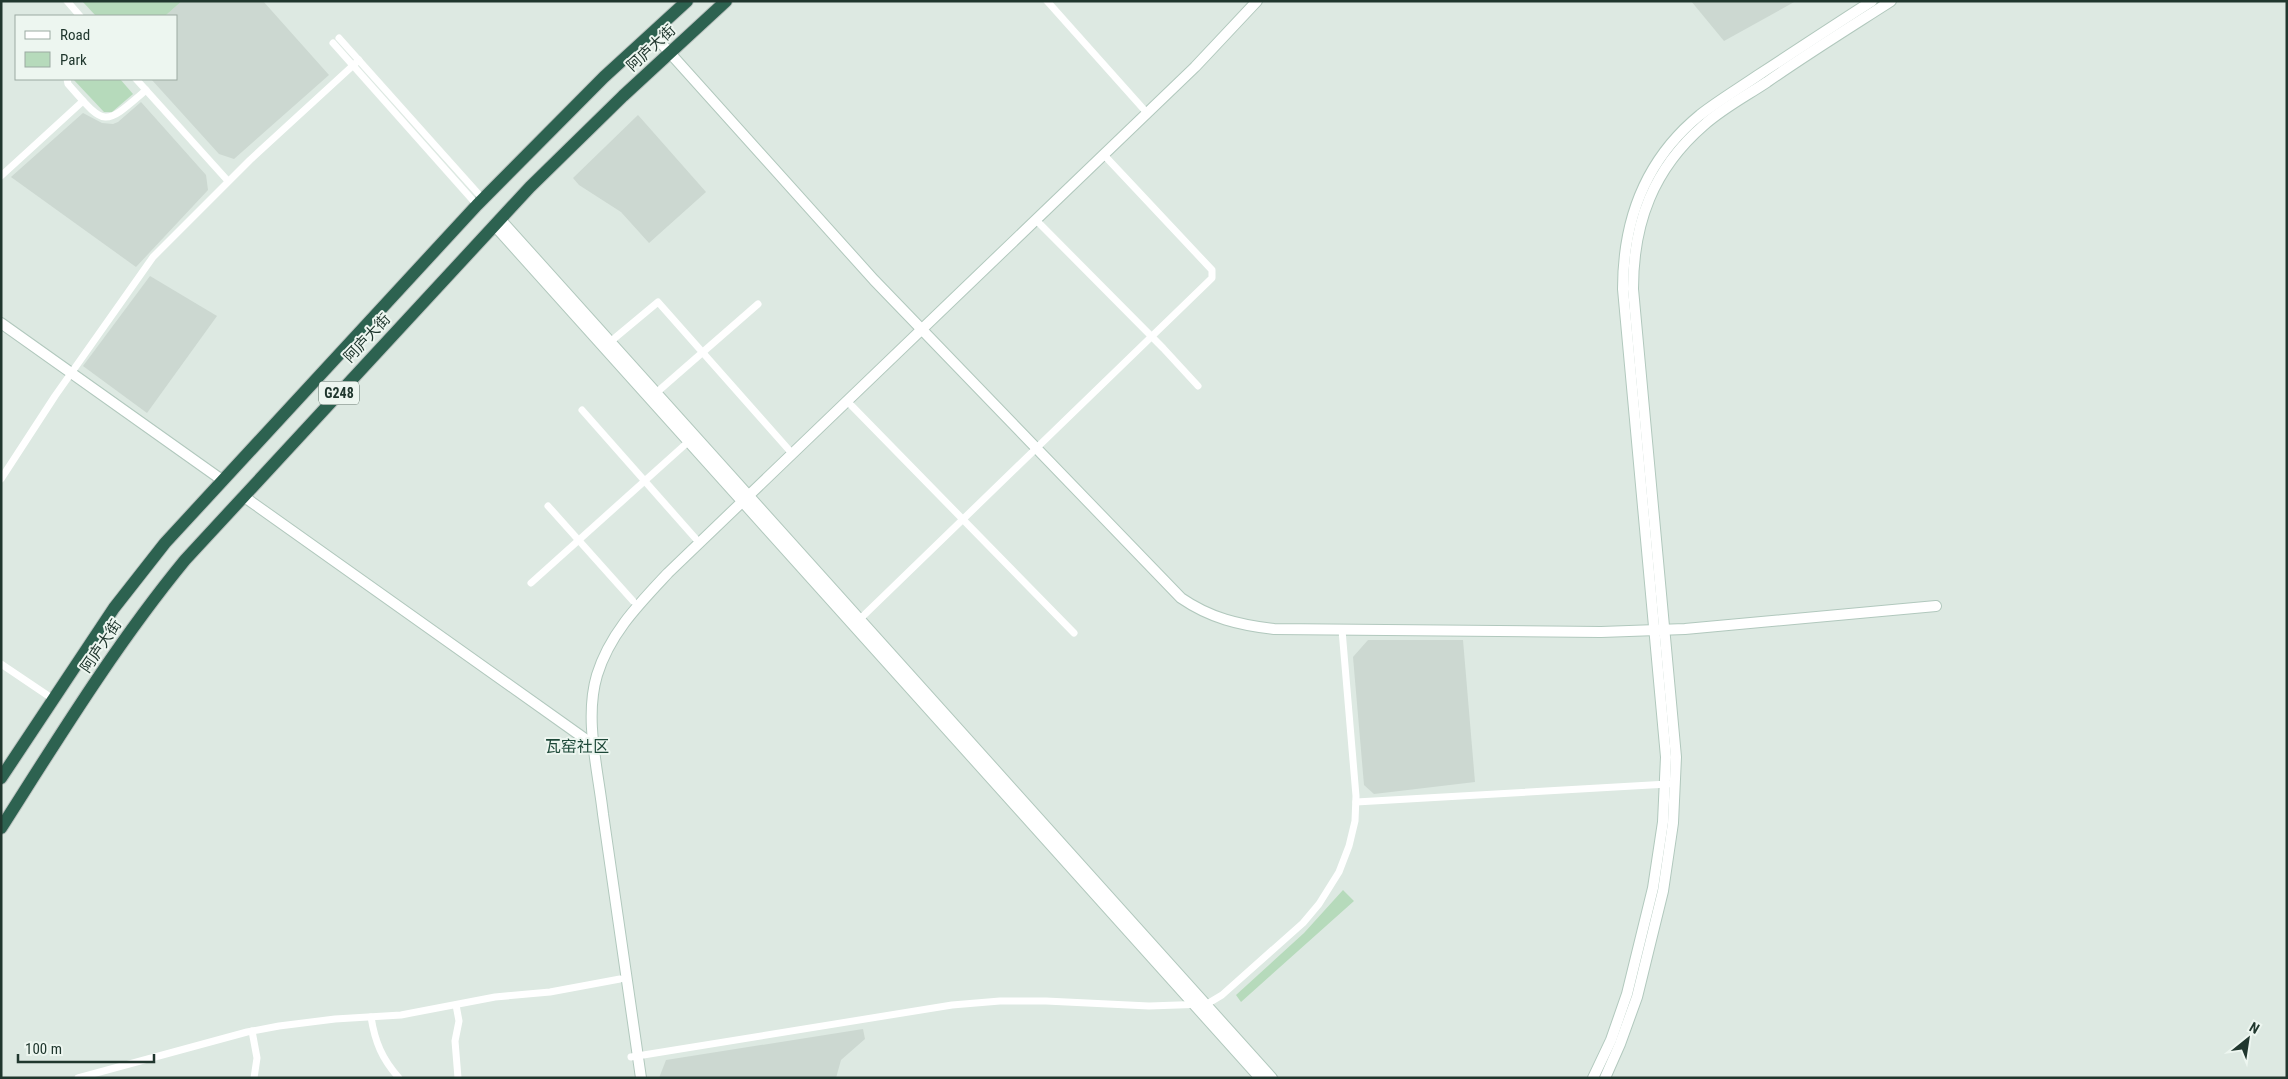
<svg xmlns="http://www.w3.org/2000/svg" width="2288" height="1079" font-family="'Roboto Condensed','Noto Sans SC',sans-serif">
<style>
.built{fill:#ccd8d1}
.green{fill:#b6dabb}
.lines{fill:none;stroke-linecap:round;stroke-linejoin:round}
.secondary-casing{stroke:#b1c8bd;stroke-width:12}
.highway-casing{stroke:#bcc3c0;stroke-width:14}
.street{stroke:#fff;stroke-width:7}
.secondary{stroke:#fff;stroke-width:10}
.highway{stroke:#2d6250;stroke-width:12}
.labels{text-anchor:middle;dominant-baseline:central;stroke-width:4;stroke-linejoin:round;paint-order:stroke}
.shield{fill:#edf6f0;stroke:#5e7068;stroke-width:1}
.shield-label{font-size:14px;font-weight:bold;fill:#20372e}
.street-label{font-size:15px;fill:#20372e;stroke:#edf6f0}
.neighbourhood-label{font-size:16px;fill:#1d4838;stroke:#edf6f0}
</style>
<rect width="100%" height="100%" fill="#dde9e2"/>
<!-- built -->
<g class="built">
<path d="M182 1H263L329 75 234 159 219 154 151 79H176V16H165Z"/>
<path d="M1691 1H1796L1724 41Z"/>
<path d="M141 102 206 175 208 190 136 267 11 177 83 113 102 123 113 124 118 122Z"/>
<path d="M638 115 706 192 649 243 621 212 579 185 573 178Z"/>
<path d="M150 276 217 316 147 413 83 366Z"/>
<path d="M1368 640H1463L1475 782 1374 794 1364 785 1353 657Z"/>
<path d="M863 1029 865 1039 841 1060 836 1078H659L666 1060Z"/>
</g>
<!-- green -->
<g class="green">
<path d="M82 1H182L165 16H96Z"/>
<path d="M73 79H120L133 94 112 112H104Z"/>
<path d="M1343 890 1354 901 1241 1002 1236 995 1304 933Z"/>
</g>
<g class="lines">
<defs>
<g id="secondary">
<path d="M652 33 874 280 1181 598C1210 618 1239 625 1274 629L1601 632 1685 629 1936 606"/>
<path d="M500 219 1272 1078"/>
<path d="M494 225 1260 1078"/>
<path d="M1 323 222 480"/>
<path d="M243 496 588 741"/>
<path d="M641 1078C628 990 615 902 603 814 598 769 584 719 597 675 610 633 639 604 668 573L1195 67 1257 1"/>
<path d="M1593 1078 1611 1040 1627 994 1653 888 1663 822 1666 757 1623 289C1623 220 1645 160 1700 115 1718 101 1738 89 1757 76 1795 51 1833 26 1872 1"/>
<path d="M1605 1078 1620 1044 1637 997 1663 891 1673 823 1676 757 1633 289C1633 223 1653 169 1704 125 1723 108 1746 96 1767 82 1807 54 1849 28 1891 1"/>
</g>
<g id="highway">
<path d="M1 778 114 608 165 543 477 205 604 77 687 1"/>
<path d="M1 828C59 737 116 644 185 560L530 187 623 96 726 1"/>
</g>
</defs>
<!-- secondary casing -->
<use href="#secondary" class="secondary-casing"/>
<!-- highway casing -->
<use href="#highway" class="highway-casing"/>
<!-- street -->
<g class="street">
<path d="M67 1 80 16"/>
<path d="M1047 1 1147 113"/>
<path d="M339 38 483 199"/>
<path d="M333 43 477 205"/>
<path d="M67 79 68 84C106 127 103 127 146 90"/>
<path d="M136 79 228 181"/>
<path d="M1 176 83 101"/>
<path d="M1036 220 1163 348 1198 386"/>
<path d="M610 342 658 302 789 450"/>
<path d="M656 393 758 304"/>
<path d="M848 402 1074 633"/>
<path d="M582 410 696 539"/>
<path d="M1 479 55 396 153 257 250 160 359 60"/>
<path d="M548 506 633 601"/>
<path d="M531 583 688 442"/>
<path d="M860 619 1212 278V270L1104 155"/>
<path d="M1 664 53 699"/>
<path d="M1356 802 1668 784"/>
<path d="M456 1005 459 1021 455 1041 458 1078"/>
<path d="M371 1017C375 1042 382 1059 399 1078"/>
<path d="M252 1031 257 1058 254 1078"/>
<path d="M631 1057 952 1005 1000 1001H1046L1149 1006 1207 1004 1222 995 1303 923 1319 904 1339 872 1349 846 1355 821 1356 796 1342 630"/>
<path d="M78 1078 247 1032 279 1026 335 1019 401 1015 495 997 550 992 620 979"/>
</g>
<!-- secondary -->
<use href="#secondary" class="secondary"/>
<!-- highway -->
<use href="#highway" class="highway"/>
</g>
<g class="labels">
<!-- shield labels -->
<rect class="shield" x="319" y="381.5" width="40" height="23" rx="4"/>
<g class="shield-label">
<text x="339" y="393">G248</text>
</g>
<!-- street labels -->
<g class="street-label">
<text transform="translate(651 48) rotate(-43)">阿庐大街</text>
<text transform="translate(367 338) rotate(-47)">阿庐大街</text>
<text transform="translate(101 646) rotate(-56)">阿庐大街</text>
</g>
<!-- neighbourhood labels -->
<g class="neighbourhood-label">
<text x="577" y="746">瓦窑社区</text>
</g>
</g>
<!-- border -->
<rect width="2288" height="1079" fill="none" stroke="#20372e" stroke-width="5"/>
<!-- legend -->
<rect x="15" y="15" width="162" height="65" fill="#edf6f0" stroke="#9baaa2"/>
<rect x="25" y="31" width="25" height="8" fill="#ffffff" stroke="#9baaa2"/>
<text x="60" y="40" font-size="15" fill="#20372e">Road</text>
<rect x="25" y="52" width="25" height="15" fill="#b6dabb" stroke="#9baaa2"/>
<text x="60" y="65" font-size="15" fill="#20372e">Park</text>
<!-- north arrow -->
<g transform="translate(2248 1039) rotate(30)" stroke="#edf6f0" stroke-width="4" paint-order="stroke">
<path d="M0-4L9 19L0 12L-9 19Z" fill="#20372e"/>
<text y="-8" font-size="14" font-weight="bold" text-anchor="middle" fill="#20372e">N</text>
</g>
<!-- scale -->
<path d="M18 1054v8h136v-8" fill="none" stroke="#20372e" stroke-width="2.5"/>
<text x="25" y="1054" font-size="15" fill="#20372e" stroke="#edf6f0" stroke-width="4" paint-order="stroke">100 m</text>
</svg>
